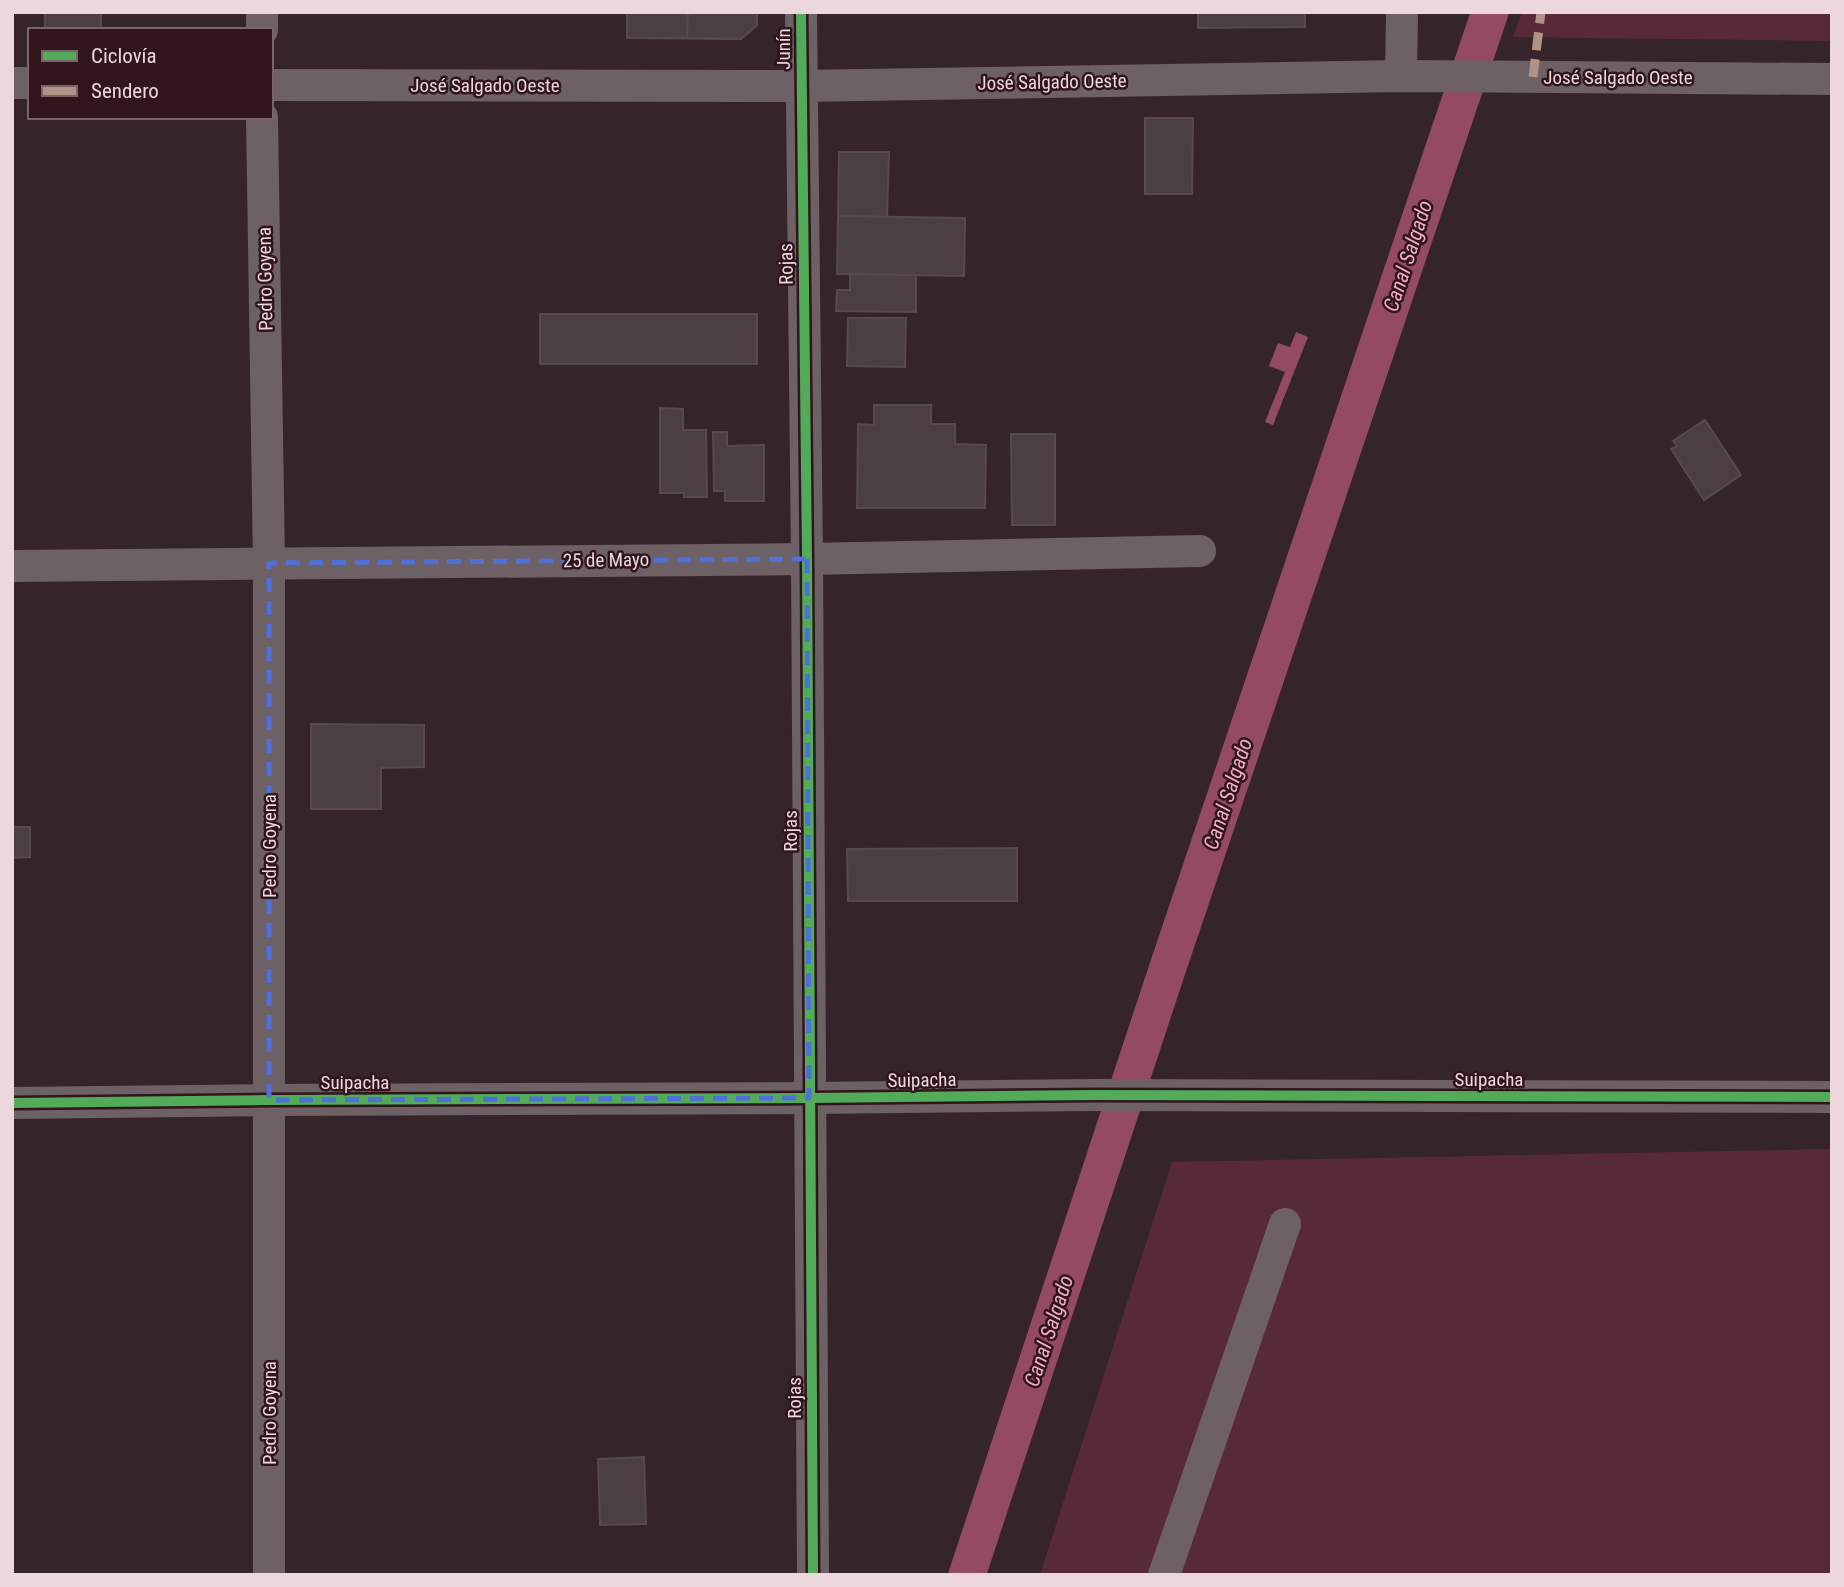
<svg xmlns="http://www.w3.org/2000/svg" width="1844" height="1587" font-family="'Roboto Condensed',sans-serif">
<style>
.green{fill:#582939}
.water{fill:#944b62}
.lines{fill:none;stroke-linecap:round;stroke-linejoin:round}
.canal{stroke:#944b62;stroke-width:37}
.building{fill:#4b3f42;stroke:#58494e;stroke-width:2}
.minor{stroke:#6d6165;stroke-width:32}
.quiet{stroke:#af9288;stroke-width:9;stroke-dasharray:18 9;stroke-linecap:butt}
.cycleway-casing{stroke:#30151d;stroke-width:15}
.cycleway{stroke:#51ab58;stroke-width:10}
.marked{fill:none;stroke:#5070d9;stroke-width:5;stroke-dasharray:14 9;stroke-linejoin:round}
.labels{text-anchor:middle;dominant-baseline:central;stroke-width:5;stroke-linejoin:round;paint-order:stroke}
.street-label{font-size:19px;fill:#ebd7dc;stroke:#30151d}
.water-label{font-size:21px;font-style:italic;fill:#f2aec1;stroke:#30151d}
</style>
<rect width="100%" height="100%" fill="#35252a"/>
<!-- green -->
<g class="green">
<path d="M1522 12H1832V41L1513 37Z"/>
<path d="M1832 1149V1575H1040L1172 1162Z"/>
</g>
<!-- water -->
<path class="water" d="M1296 332 1308 337 1273 425 1265 422 1285 372 1269 366 1278 343 1290 347Z"/>
<g class="lines">
<!-- canal -->
<path class="canal" d="M967 1575 1167 970 1490 12"/>
</g>
<!-- building -->
<g class="building">
<rect x="45" y="12" width="56" height="18"/>
<path d="M627 12H757V25L741 39 627 38Z"/>
<path d="M627 12H688L687 38H627Z"/>
<path d="M688 12H757V25L741 39 687 38Z"/>
<path d="M1198 12H1305V27L1198 28Z"/>
<path d="M1145 118H1193L1192 194H1145Z"/>
<path d="M839 152H889L887 217 838 216Z"/>
<path d="M838 216 965 218 964 276 837 274Z"/>
<path d="M850 274 916 275V312L836 311 837 290H850Z"/>
<rect x="540" y="314" width="217" height="50"/>
<path d="M848 318H906L905 367 847 366Z"/>
<path d="M874 405H931V424H955V444L986 445 985 508H857L858 424 874 425Z"/>
<path d="M660 408 683 409V430H706L707 497H684V493H660Z"/>
<path d="M1705 420 1741 475 1704 500 1671 449 1677 446 1673 441Z"/>
<path d="M713 432H727V446L764 445V501H725V491H714Z"/>
<path d="M1011 434H1055V525H1012Z"/>
<path d="M311 724 424 725V767L381 768V809H311Z"/>
<path d="M12 827H30V857L12 858Z"/>
<path d="M1017 848V901H848L847 849Z"/>
<path d="M644 1457 646 1524 600 1525 598 1459Z"/>
</g>
<g class="lines">
<!-- minor -->
<g class="minor">
<path d="M801 12 807 559 813 1575"/>
<path d="M262 30V12"/>
<path d="M1401 76 1402 12"/>
<path d="M12 83H30"/>
<path d="M271 85 801 86 1401 76 1832 79"/>
<path d="M262 117 269 563V1575"/>
<path d="M12 566 807 559 1200 551"/>
<path d="M12 1103 269 1100 809 1098 1096 1095 1832 1097"/>
<path d="M1164 1575 1285 1224"/>
</g>
<!-- quiet -->
<path class="quiet" d="M1533 77 1541 12"/>
<defs>
<g id="cycleway">
<path d="M801 12 807 559 813 1575"/>
<path d="M12 1103 269 1100 809 1098 1096 1095 1832 1097"/>
</g>
</defs>
<!-- cycleway casing -->
<use href="#cycleway" class="cycleway-casing"/>
<!-- cycleway -->
<use href="#cycleway" class="cycleway"/>
</g>
<!-- marked area -->
<path class="marked" d="M807 559 809 1098 269 1100V563Z"/>
<g class="labels">
<!-- street labels -->
<g class="street-label">
<text transform="translate(783 49) rotate(-90)">Junín</text>
<text x="1618" y="77">José Salgado Oeste</text>
<text transform="translate(1052 82) rotate(-1)">José Salgado Oeste</text>
<text x="485" y="85">José Salgado Oeste</text>
<text transform="translate(786 264) rotate(-91)">Rojas</text>
<text transform="translate(265 279) rotate(-91)">Pedro Goyena</text>
<text transform="translate(606 560) rotate(-1)">25 de Mayo</text>
<text transform="translate(790 831) rotate(-90)">Rojas</text>
<text transform="translate(269 846) rotate(-90)">Pedro Goyena</text>
<text x="1489" y="1079">Suipacha</text>
<text transform="translate(922 1080) rotate(-1)">Suipacha</text>
<text x="355" y="1082">Suipacha</text>
<text transform="translate(794 1398) rotate(-90)">Rojas</text>
<text transform="translate(269 1413) rotate(-90)">Pedro Goyena</text>
</g>
<!-- water labels -->
<g class="water-label">
<text transform="translate(1408 256) rotate(-72)">Canal Salgado</text>
<text transform="translate(1228 794) rotate(-72)">Canal Salgado</text>
<text transform="translate(1049 1331) rotate(-72)">Canal Salgado</text>
</g>
</g>
<!-- border -->
<rect width="1844" height="1587" fill="none" stroke="#ebd7dc" stroke-width="28"/>
<!-- legend -->
<rect x="28" y="28" width="245" height="91" fill="#30151d" stroke="#7b6369" stroke-width="2"/>
<rect x="42" y="51" width="35" height="10" fill="#51ab58" stroke="#7b6369" stroke-width="2"/>
<text x="91" y="63" font-size="21" fill="#ebd7dc">Ciclovía</text>
<rect x="42" y="86" width="35" height="10" fill="#af9288" stroke="#7b6369" stroke-width="2"/>
<text x="91" y="98" font-size="21" fill="#ebd7dc">Sendero</text>
</svg>
